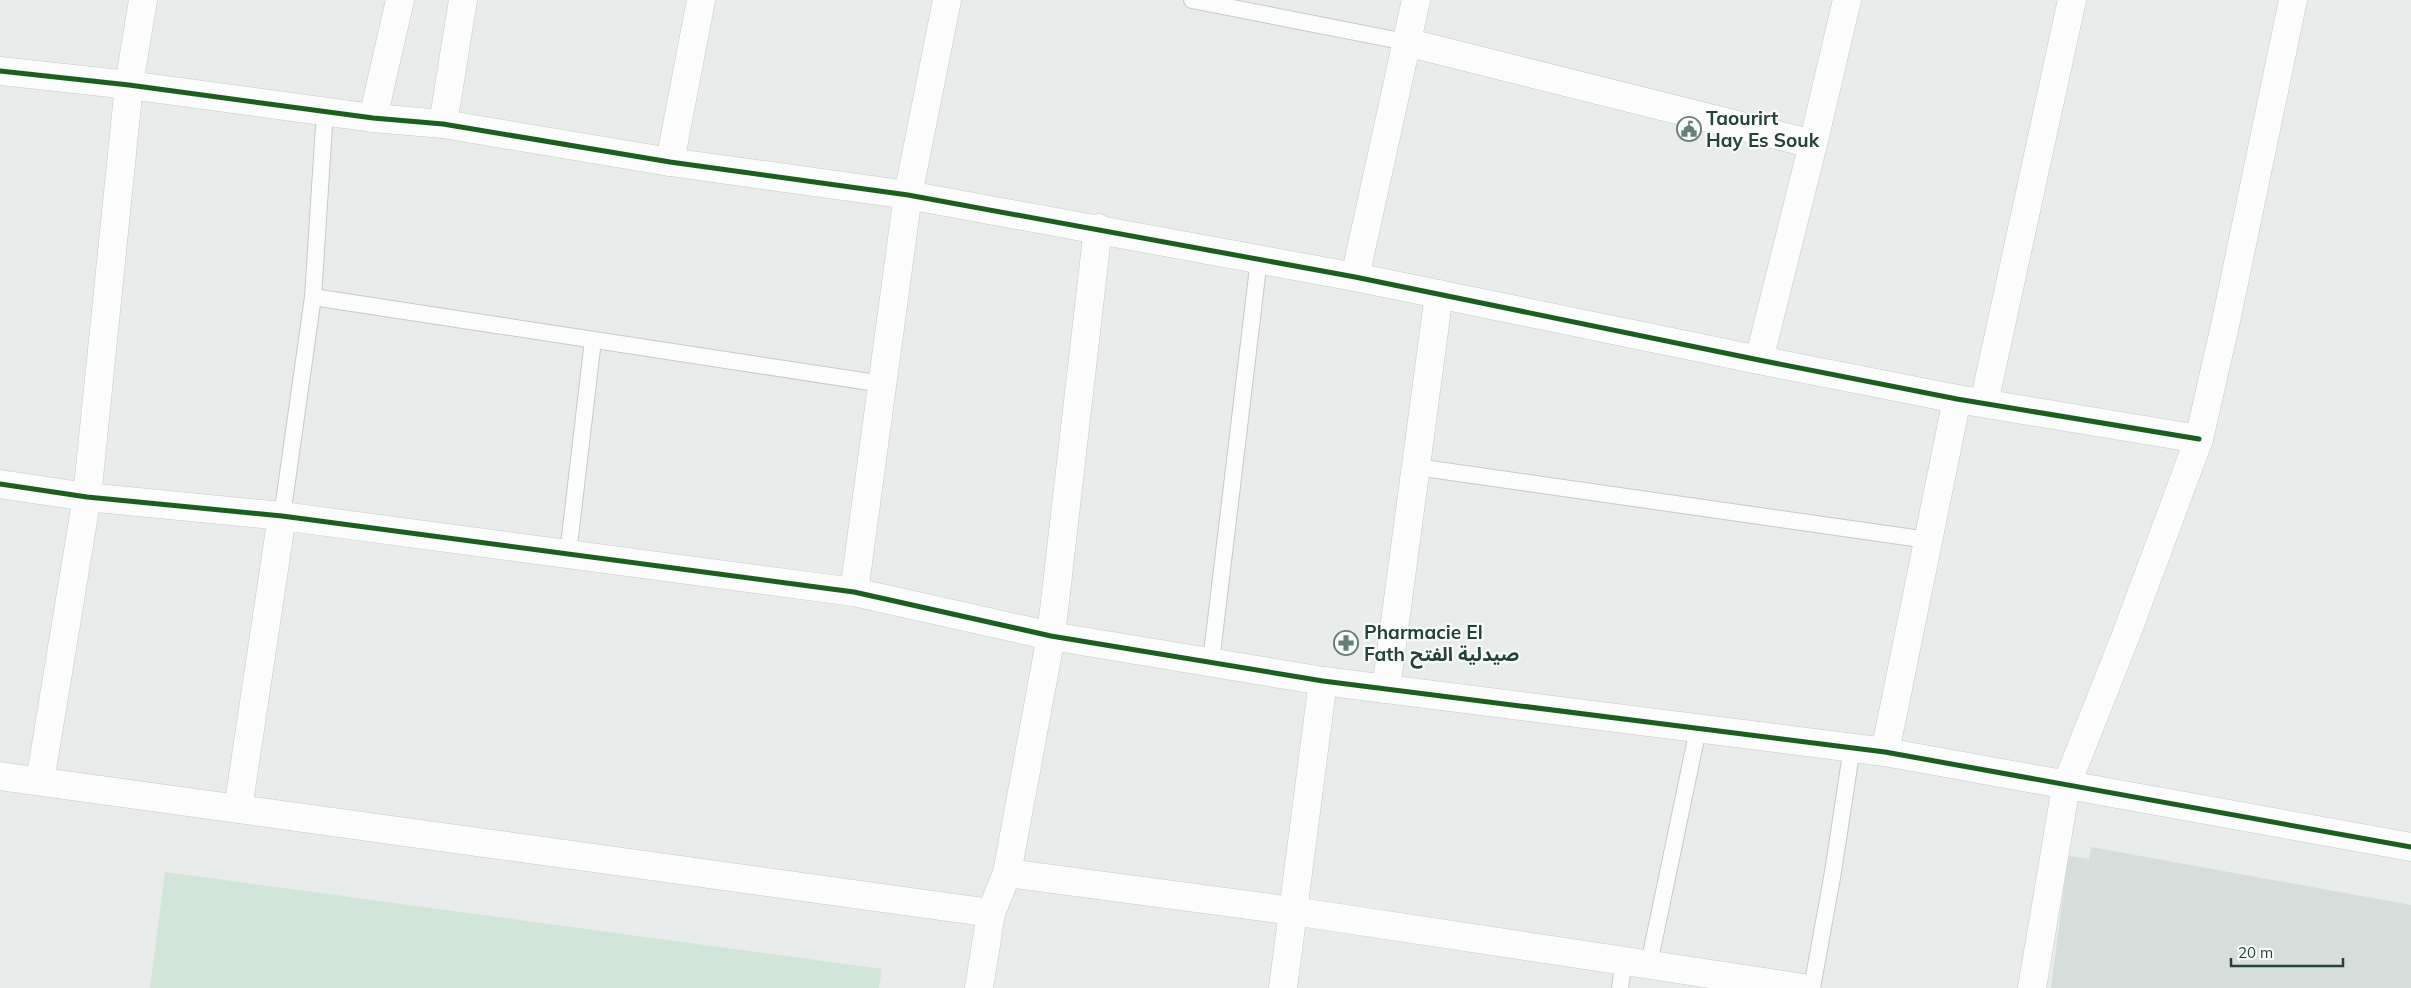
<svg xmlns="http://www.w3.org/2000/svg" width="2411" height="988" font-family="Mulish,'Noto Sans Arabic',sans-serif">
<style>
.built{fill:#d6dedb}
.green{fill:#d1e6d8}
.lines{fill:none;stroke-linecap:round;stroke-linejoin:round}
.lane-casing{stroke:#c5cac8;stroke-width:18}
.street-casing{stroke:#c5cac8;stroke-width:29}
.secondary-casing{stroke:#c3cbc8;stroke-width:29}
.lane{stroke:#fcfcfc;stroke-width:16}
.street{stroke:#fcfcfc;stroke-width:28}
.secondary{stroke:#fcfcfc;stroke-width:28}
.cycleway-casing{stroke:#f7fbf9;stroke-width:8}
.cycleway{stroke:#1b5e20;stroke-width:5}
.labels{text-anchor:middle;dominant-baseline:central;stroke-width:4.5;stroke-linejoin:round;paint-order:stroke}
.poi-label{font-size:19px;font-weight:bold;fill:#24423a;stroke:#f7fbf9;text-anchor:start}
</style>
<rect width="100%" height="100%" fill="#e8edeb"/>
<!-- built -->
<path class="built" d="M2091 847 2411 905V988H2051L2068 856 2089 859Z"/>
<!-- green -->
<path class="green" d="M165 872 882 969 879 988H150Z"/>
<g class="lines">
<defs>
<g id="lane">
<path d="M1192 0 1406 42"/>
<path d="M313 297 883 384"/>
<path d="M1416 467 1928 540"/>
<path d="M282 516 313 297 325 110"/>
<path d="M568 554 593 340"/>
<path d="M1211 662 1259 259"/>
<path d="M1649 964 1698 729"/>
<path d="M1620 988 1624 960"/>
<path d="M1812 988 1833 872 1852 747"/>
</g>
<g id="street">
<path d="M1406 42 1813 144"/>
<path d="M0 71 129 85 373 118 443 124 670 162 908 195 1355 277 1759 360 1957 399 2199 439"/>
<path d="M373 118 400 0"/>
<path d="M443 124 463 0"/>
<path d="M670 162 701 0"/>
<path d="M1355 277 1416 0"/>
<path d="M1759 360 1813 144 1847 0"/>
<path d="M1984 403 2072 0"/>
<path d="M0 484 87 497 282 516 854 592 1051 636 1323 681 1885 752 2411 847"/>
<path d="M854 592 908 195 947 0"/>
<path d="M1386 689 1439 294"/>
<path d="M1885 752 1957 399"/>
<path d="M0 776 991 913 1007 873 1051 636 1098 228"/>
<path d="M40 781 87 497 129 85 143 0"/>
<path d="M238 809 282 516"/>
<path d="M1007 873 1293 911 1803 988"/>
<path d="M979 988 991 913"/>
<path d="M1283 988 1323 681"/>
</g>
<path id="secondary" d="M2032 988 2066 786 2126 635 2199 439 2226 321 2293 0"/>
</defs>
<!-- lane casing -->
<use href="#lane" class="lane-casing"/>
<!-- street casing -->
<use href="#street" class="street-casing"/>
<!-- secondary casing -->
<use href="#secondary" class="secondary-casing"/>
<!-- lane -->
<use href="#lane" class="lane"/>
<!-- street -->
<use href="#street" class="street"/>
<!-- secondary -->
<use href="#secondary" class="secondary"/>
<defs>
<g id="cycleway">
<path d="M0 71 129 85 373 118 443 124 670 162 908 195 1355 277 1759 360 1957 399 2199 439"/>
<path d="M0 484 87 497 282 516 854 592 1051 636 1323 681 1885 752 2411 847"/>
</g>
</defs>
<!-- cycleway casing -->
<use href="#cycleway" class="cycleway-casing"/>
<!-- cycleway -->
<use href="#cycleway" class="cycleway"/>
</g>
<!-- icons -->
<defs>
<symbol id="civic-ring" viewBox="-11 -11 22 22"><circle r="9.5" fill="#f7fbf9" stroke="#697e78" stroke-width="1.5"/><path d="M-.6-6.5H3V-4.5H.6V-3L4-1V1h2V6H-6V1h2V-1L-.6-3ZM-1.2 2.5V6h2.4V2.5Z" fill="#697e78"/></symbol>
<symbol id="pharmacy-ring" viewBox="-11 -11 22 22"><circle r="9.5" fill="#f7fbf9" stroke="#697e78" stroke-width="1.5"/><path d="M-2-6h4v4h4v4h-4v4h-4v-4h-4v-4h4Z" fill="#697e78"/></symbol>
</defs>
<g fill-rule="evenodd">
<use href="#civic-ring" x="1675" y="115" width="28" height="28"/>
<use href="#pharmacy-ring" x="1332" y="629" width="28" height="28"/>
</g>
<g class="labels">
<!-- poi labels -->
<g class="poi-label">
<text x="1706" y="118">Taourirt<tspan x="1706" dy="22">Hay Es Souk</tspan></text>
<text x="1364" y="632">Pharmacie El<tspan x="1364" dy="22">Fath صيدلية الفتح</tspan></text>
</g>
</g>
<!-- scale -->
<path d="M2231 958v8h112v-8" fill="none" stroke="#24423a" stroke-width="2.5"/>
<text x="2238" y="958" font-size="15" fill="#24423a" stroke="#f7fbf9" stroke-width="4" paint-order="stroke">20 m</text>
</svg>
